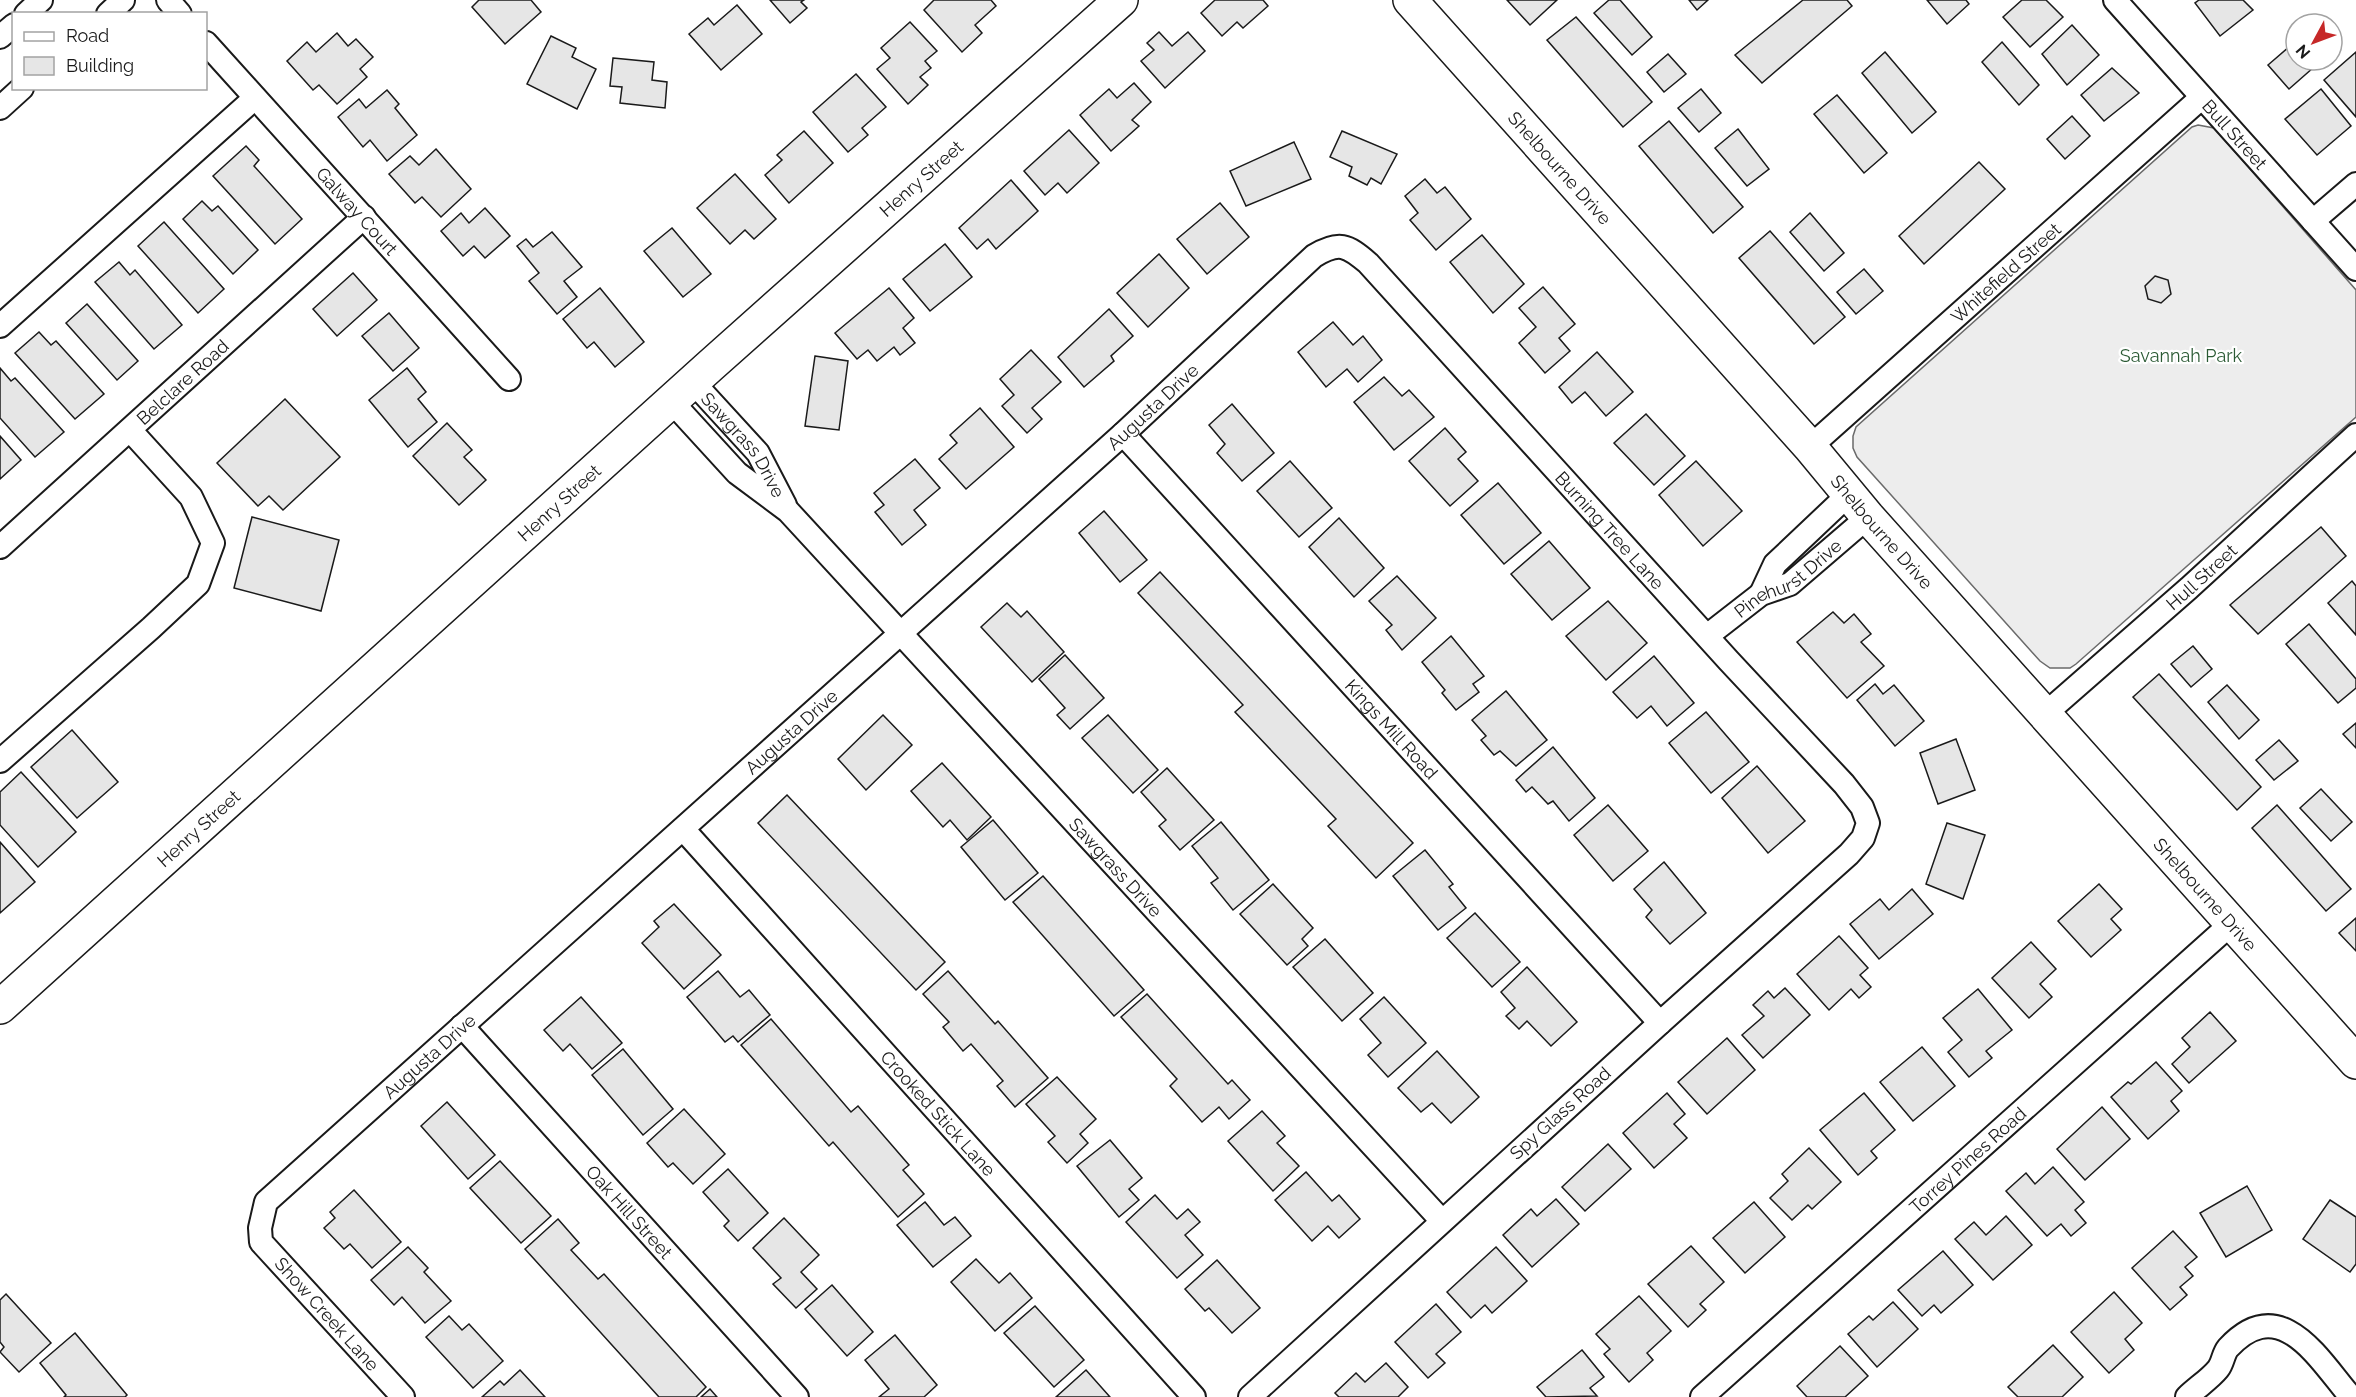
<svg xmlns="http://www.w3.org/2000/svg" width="2356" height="1397" font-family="Raleway,sans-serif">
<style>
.built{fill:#ededed;stroke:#6a6a6a;stroke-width:1.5}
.building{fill:#e6e6e6;stroke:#1a1a1a;stroke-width:1.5}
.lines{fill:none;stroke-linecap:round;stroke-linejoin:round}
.street-casing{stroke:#1a1a1a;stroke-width:26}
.secondary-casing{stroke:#1a1a1a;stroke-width:36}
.street{stroke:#fff;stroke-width:22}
.secondary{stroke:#fff;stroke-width:33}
.labels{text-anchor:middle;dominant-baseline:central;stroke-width:4.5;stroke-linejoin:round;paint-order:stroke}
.street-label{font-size:18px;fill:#1a1a1a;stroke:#fff}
.park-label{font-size:18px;fill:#2b5a34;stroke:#fff}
</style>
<rect width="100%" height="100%" fill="#fff"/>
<!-- built -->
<path class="built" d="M2198 125 2214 128 2356 290V417L2076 664 2070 668H2050L2040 661 1857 457 1853 448V436L1856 427 2192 127Z"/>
<!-- building -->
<g class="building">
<path d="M479 0H531L541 12 505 44 472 7Z"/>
<path d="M770 0H804L801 2 807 8 790 23Z"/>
<path d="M934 0H991L996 6 975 25 982 33 962 52 924 10Z"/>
<path d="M1215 0H1263L1268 6 1243 28 1237 22 1222 36 1201 13Z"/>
<path d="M1507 0H1557L1530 25Z"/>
<path d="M1609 0H1620L1652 37 1632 55 1594 13Z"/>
<path d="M1689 0H1708L1697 10Z"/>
<path d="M1803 0H1847L1852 6 1762 83 1735 55Z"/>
<path d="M1927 0H1966L1969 4 1947 24Z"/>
<path d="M2022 0H2046L2063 17 2030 47 2003 17Z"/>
<path d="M2199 0H2243L2253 10 2220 36 2195 3Z"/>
<path d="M737 5 762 34 721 70 689 34 708 18 714 25Z"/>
<path d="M1576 17 1652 102 1623 127 1547 40Z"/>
<path d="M910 22 937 51 925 61 931 68 920 77 928 85 908 104 877 69 890 58 881 48Z"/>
<path d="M2072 25 2099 55 2067 85 2042 54Z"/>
<path d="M1159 32 1172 46 1188 32 1205 51 1165 88 1141 61 1154 50 1147 43Z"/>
<path d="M337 33 348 46 356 39 373 57 360 69 367 77 337 104 319 85 313 90 287 61 307 42 316 52Z"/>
<path d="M551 36 576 48 572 57 596 69 577 109 527 84Z"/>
<path d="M2296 41V60H2322L2289 89 2268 65Z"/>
<path d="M2002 42 2039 85 2019 105 1982 62Z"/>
<path d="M1885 52 1936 112 1912 133 1862 73Z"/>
<path d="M2356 52V117L2324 80Z"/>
<path d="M1668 54 1686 74 1664 92 1647 72Z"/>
<path d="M613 58 654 62 652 80 667 82 665 108 620 103 622 87 610 86Z"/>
<path d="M2112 68 2139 93 2104 121 2081 95Z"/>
<path d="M856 74 886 107 862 128 868 135 848 152 813 112Z"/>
<path d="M1134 83 1151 102 1132 120 1139 126 1111 151 1080 115 1109 89 1117 98Z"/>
<path d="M1701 89 1721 113 1699 132 1678 108Z"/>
<path d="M2321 89 2351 126 2317 155 2285 119Z"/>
<path d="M387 90 399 104 395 108 417 135 387 161 370 140 363 147 338 117 359 99 366 108Z"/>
<path d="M1837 95 1887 153 1864 173 1814 114Z"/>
<path d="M2072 116 2090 136 2065 159 2047 139Z"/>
<path d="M1669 121 1743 207 1713 233 1639 146Z"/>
<path d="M1738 129 1769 169 1747 186 1715 148Z"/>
<path d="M1069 130 1099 163 1067 193 1058 183 1045 195 1024 171Z"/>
<path d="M804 131 833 163 789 203 765 175 782 160 777 155Z"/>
<path d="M1342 131 1397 154 1381 184 1371 178 1367 185 1349 176 1352 167 1330 157Z"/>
<path d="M1294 142 1311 179 1246 206 1230 171Z"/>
<path d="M246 146 259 160 254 166 302 219 275 244 213 176Z"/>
<path d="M436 149 471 189 441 217 422 197 415 203 389 174 410 156 419 165Z"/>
<path d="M1979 162 2005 189 1924 264 1899 236Z"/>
<path d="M735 174 776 219 754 239 745 230 730 244 697 208Z"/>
<path d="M1425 179 1437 193 1445 187 1471 219 1436 250 1410 220 1418 213 1405 196Z"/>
<path d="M1011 180 1038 211 996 249 988 239 977 249 959 228Z"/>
<path d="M202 201 212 211 218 206 258 250 233 274 183 219Z"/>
<path d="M1220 203 1249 237 1207 274 1177 239Z"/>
<path d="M485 208 510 236 485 258 474 246 463 256 441 231 461 213 469 223Z"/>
<path d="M1810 213 1844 253 1824 271 1790 232Z"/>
<path d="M164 222 224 289 198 313 138 246Z"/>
<path d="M672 228 711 274 683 297 644 251Z"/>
<path d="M1770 231 1845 317 1814 344 1739 258Z"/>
<path d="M552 232 582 267 564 281 577 297 557 314 529 281 539 273 517 246 526 239 533 247Z"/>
<path d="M1482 235 1524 284 1493 313 1450 262Z"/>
<path d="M945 244 972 277 930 311 903 279Z"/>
<path d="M1159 254 1189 288 1148 327 1117 293Z"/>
<path d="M119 262 130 275 135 270 182 325 154 349 95 282Z"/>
<path d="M1864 269 1883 291 1856 314 1837 292Z"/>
<path d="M353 273 377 300 337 336 313 309Z"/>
<path d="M2155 276 2168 280 2171 294 2161 303 2148 299 2145 286Z"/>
<path d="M1543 287 1575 324 1559 338 1570 351 1545 373 1519 343 1536 327 1519 308Z"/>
<path d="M600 288 644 342 615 367 594 342 587 348 563 319Z"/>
<path d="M889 288 914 318 903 328 915 343 900 355 894 347 877 361 868 350 857 359 835 333Z"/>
<path d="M87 304 138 361 117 380 66 323Z"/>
<path d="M1109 309 1133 336 1111 356 1114 361 1084 387 1058 357Z"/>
<path d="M389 313 419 348 393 371 362 336Z"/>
<path d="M1333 322 1353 345 1363 336 1382 360 1358 382 1347 369 1326 387 1298 352Z"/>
<path d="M39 332 51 345 56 341 104 394 75 419 15 353Z"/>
<path d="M1031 350 1061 382 1032 408 1042 419 1027 433 1002 406 1014 395 1000 379Z"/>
<path d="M1597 352 1633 392 1606 416 1585 392 1572 403 1559 387Z"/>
<path d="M815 356 848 361 839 430 805 426Z"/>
<path d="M0 368 11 381 15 378 64 432 35 457 0 418Z"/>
<path d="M407 368 426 392 418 399 437 422 408 447 369 400Z"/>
<path d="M1384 377 1402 396 1409 390 1434 417 1394 450 1354 402Z"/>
<path d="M285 399 340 457 283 510 269 496 258 506 217 463Z"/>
<path d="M1232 404 1274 453 1242 481 1217 453 1225 444 1209 425Z"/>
<path d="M980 408 1014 447 966 489 939 459 957 443 950 435Z"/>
<path d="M1646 414 1685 456 1654 485 1614 443Z"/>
<path d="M447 423 472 450 464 457 486 480 459 505 413 456Z"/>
<path d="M1445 428 1466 452 1458 459 1478 481 1450 506 1409 461Z"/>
<path d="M0 436 21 460 0 479Z"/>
<path d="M915 459 940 488 914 510 926 525 902 545 875 512 884 505 874 493Z"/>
<path d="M1290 461 1332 508 1299 537 1257 491Z"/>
<path d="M1696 461 1742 511 1703 546 1659 495Z"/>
<path d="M1498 483 1541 533 1504 564 1461 515Z"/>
<path d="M1104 511 1147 560 1120 582 1079 533Z"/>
<path d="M252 517 339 540 321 611 234 588Z"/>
<path d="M1339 518 1384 568 1354 597 1309 547Z"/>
<path d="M2321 527 2346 556 2258 634 2230 605Z"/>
<path d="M1549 541 1590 588 1552 620 1511 574Z"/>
<path d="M1160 572 1413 843 1376 878 1328 826 1336 819 1235 712 1243 705 1138 593Z"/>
<path d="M1397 576 1436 618 1402 650 1386 630 1392 625 1369 601Z"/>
<path d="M2352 581 2356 586V635L2328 603Z"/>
<path d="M1608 601 1647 643 1606 680 1566 636Z"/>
<path d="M1007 603 1021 617 1027 611 1064 652 1032 682 981 627Z"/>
<path d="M1833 612 1844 623 1854 614 1871 634 1861 642 1884 666 1847 698 1797 642Z"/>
<path d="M2309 624 2356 679V688L2338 703 2286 644Z"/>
<path d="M1451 636 1484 676 1473 684 1479 692 1456 710 1442 693 1445 690 1422 662Z"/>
<path d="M2193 646 2212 669 2191 687 2171 664Z"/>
<path d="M1065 655 1104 698 1070 729 1057 715 1065 708 1039 679Z"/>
<path d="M1654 656 1694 703 1667 726 1651 706 1637 718 1613 692Z"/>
<path d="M2159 674 2261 787 2237 810 2133 697Z"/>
<path d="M1875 684 1883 694 1894 685 1924 721 1895 746 1857 700Z"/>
<path d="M2227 685 2259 720 2239 739 2208 702Z"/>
<path d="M1506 691 1547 740 1516 766 1500 751 1494 755 1481 740 1486 736 1472 720Z"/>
<path d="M1706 712 1749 762 1711 793 1669 743Z"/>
<path d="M883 715 912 745 866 790 838 759Z"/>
<path d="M1108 715 1158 770 1133 793 1082 738Z"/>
<path d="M2356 723V748L2343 734Z"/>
<path d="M72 730 118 782 77 818 31 767Z"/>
<path d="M1956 739 1975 790 1938 804 1920 753Z"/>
<path d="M2279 740 2298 761 2274 780 2256 760Z"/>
<path d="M1553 747 1595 798 1569 821 1553 801 1548 804 1532 787 1526 792 1516 780Z"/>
<path d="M942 763 991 817 967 840 950 820 943 827 911 791Z"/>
<path d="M1757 766 1805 821 1768 853 1722 798Z"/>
<path d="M1167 768 1214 820 1180 850 1159 826 1166 820 1141 792Z"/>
<path d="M21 772 76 832 38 867 0 825V792Z"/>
<path d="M2321 789 2352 822 2331 841 2300 808Z"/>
<path d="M787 795 945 962 916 990 758 823Z"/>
<path d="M1608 805 1648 851 1613 881 1574 835Z"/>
<path d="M2277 805 2351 889 2326 911 2252 828Z"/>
<path d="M993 820 1038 873 1005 900 961 847Z"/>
<path d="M1221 822 1269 880 1233 910 1211 883 1218 878 1192 846Z"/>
<path d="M1947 823 1985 835 1963 899 1926 884Z"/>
<path d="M0 842 35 882 0 913Z"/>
<path d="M1425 850 1453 884 1449 887 1466 908 1438 930 1393 876Z"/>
<path d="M1664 862 1706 913 1670 944 1646 917 1652 910 1634 889Z"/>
<path d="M1043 876 1144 990 1114 1016 1013 902Z"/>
<path d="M1273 884 1313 928 1302 939 1308 946 1287 965 1240 914Z"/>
<path d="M2099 884 2122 909 2111 919 2121 930 2091 957 2058 921Z"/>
<path d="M1912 889 1933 914 1879 959 1850 924 1880 899 1889 910Z"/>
<path d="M674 904 721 955 684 989 642 943 659 927 654 921Z"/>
<path d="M1475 913 1520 962 1492 987 1447 938Z"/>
<path d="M2356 918V951L2339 933Z"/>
<path d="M1839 936 1868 968 1860 975 1871 987 1859 998 1851 989 1829 1010 1797 974Z"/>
<path d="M1325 939 1373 993 1342 1021 1293 967Z"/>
<path d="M2031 942 2056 969 2040 984 2052 997 2029 1018 1992 978Z"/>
<path d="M1527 967 1577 1022 1551 1046 1527 1021 1519 1029 1506 1016 1515 1008 1501 992Z"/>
<path d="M718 971 740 997 749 990 770 1015 738 1042 733 1036 725 1042 687 997Z"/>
<path d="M948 971 995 1024 998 1021 1048 1078 1015 1107 997 1086 1003 1081 971 1044 963 1051 943 1027 949 1022 923 994Z"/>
<path d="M1785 988 1810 1015 1763 1058 1742 1035 1764 1016 1753 1005 1768 991 1774 998Z"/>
<path d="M1978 989 2012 1030 1986 1051 1992 1058 1969 1077 1948 1052 1962 1040 1943 1018Z"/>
<path d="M1147 994 1228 1084 1232 1080 1250 1100 1229 1119 1219 1107 1202 1122 1170 1086 1177 1079 1121 1017Z"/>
<path d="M581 997 622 1043 592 1069 570 1044 563 1051 544 1030Z"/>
<path d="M1384 997 1426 1043 1388 1077 1368 1055 1381 1043 1360 1019Z"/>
<path d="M2210 1012 2236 1041 2189 1083 2172 1064 2190 1047 2182 1038Z"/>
<path d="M771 1019 851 1112 858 1106 909 1165 903 1170 924 1194 898 1217 833 1142 829 1146 741 1045Z"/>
<path d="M1727 1038 1755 1070 1707 1114 1678 1082Z"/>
<path d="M1922 1047 1955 1086 1913 1121 1880 1082Z"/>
<path d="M623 1049 673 1109 643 1135 592 1075Z"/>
<path d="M1437 1051 1479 1097 1451 1123 1432 1103 1421 1112 1398 1088Z"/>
<path d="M2156 1062 2182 1091 2171 1101 2179 1111 2148 1139 2111 1097 2128 1082 2131 1084Z"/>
<path d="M1057 1077 1096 1119 1080 1134 1088 1143 1067 1163 1048 1142 1055 1136 1026 1104Z"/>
<path d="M1667 1093 1685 1114 1674 1124 1687 1138 1654 1168 1623 1133Z"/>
<path d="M1864 1093 1895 1130 1871 1151 1877 1158 1858 1175 1820 1130Z"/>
<path d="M447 1102 495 1155 468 1179 421 1126Z"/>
<path d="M2102 1107 2130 1139 2085 1180 2057 1149Z"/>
<path d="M684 1109 725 1154 693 1184 673 1163 668 1167 647 1143Z"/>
<path d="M1262 1111 1285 1136 1277 1143 1299 1166 1273 1191 1228 1141Z"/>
<path d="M1110 1140 1142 1178 1129 1189 1139 1200 1119 1217 1077 1166Z"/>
<path d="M1608 1144 1631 1169 1585 1211 1562 1187Z"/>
<path d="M1809 1148 1841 1182 1812 1209 1808 1205 1792 1220 1770 1198 1788 1181 1782 1174Z"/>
<path d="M500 1161 551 1216 521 1243 470 1188Z"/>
<path d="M2053 1167 2084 1202 2075 1210 2086 1223 2071 1236 2061 1224 2047 1236 2006 1191 2026 1173 2035 1184Z"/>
<path d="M728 1169 768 1213 738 1241 724 1226 729 1221 703 1192Z"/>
<path d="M1306 1172 1332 1201 1339 1195 1360 1219 1339 1238 1328 1226 1312 1241 1275 1200Z"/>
<path d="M2247 1186 2272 1230 2226 1257 2200 1213Z"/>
<path d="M354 1190 401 1242 372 1268 350 1244 344 1249 324 1228 335 1218 330 1212Z"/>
<path d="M1155 1195 1177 1219 1188 1209 1200 1222 1185 1235 1203 1255 1177 1278 1126 1222Z"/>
<path d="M1556 1199 1579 1224 1532 1267 1503 1235 1531 1209 1537 1216Z"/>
<path d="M2330 1200 2356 1217V1264L2350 1272 2303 1239Z"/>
<path d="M925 1202 944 1225 955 1217 971 1236 933 1267 897 1225Z"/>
<path d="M1754 1202 1785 1237 1745 1273 1713 1238Z"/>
<path d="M2006 1216 2032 1245 1993 1280 1955 1239 1974 1222 1986 1235Z"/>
<path d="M784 1218 819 1255 801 1272 817 1289 796 1308 773 1284 781 1278 753 1248Z"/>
<path d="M558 1219 579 1243 571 1250 598 1279 604 1274 706 1387 696 1397H659L525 1249Z"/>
<path d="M2173 1231 2197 1257 2185 1267 2193 1276 2180 1287 2187 1295 2170 1310 2132 1268Z"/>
<path d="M1691 1246 1724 1282 1700 1304 1706 1310 1688 1327 1648 1284Z"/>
<path d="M408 1247 428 1268 424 1272 451 1301 425 1323 402 1297 394 1305 371 1280Z"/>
<path d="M1496 1247 1527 1281 1492 1313 1485 1305 1471 1318 1447 1292Z"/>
<path d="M1943 1251 1973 1285 1941 1313 1934 1305 1922 1316 1898 1290Z"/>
<path d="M976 1259 999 1283 1010 1273 1032 1298 995 1331 951 1282Z"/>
<path d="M1217 1260 1260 1308 1232 1333 1209 1308 1205 1311 1185 1289Z"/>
<path d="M832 1285 873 1332 847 1356 805 1309Z"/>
<path d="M2114 1292 2142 1323 2125 1339 2134 1350 2109 1373 2071 1332Z"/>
<path d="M6 1294 51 1343 19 1372 0 1352 4 1347 0 1342V1300Z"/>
<path d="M1639 1296 1671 1331 1647 1353 1653 1360 1629 1382 1604 1354 1610 1349 1596 1334Z"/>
<path d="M1893 1302 1918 1329 1877 1367 1848 1334 1869 1316 1873 1320Z"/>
<path d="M1436 1304 1461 1332 1436 1354 1445 1363 1428 1378 1395 1342Z"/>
<path d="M1035 1306 1084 1360 1054 1387 1004 1333Z"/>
<path d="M449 1316 462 1330 469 1324 503 1361 473 1388 426 1337Z"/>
<path d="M75 1333 127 1395 125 1397H64L66 1395 40 1363Z"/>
<path d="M895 1335 937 1385 924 1397H879L889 1389 865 1360Z"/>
<path d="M2053 1345 2083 1377 2062 1397H2018L2008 1387Z"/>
<path d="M1840 1346 1868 1376 1845 1397H1807L1797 1386Z"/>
<path d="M1582 1350 1604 1377 1590 1388 1597 1396 1546 1397 1537 1387Z"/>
<path d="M1386 1363 1408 1387 1398 1397H1339L1335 1393 1356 1373 1365 1382Z"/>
<path d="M520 1370 545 1397H482L500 1381 504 1385Z"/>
<path d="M1086 1370 1110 1397H1056Z"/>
<path d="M710 1389 717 1397H701Z"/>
</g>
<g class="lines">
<defs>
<g id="street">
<path d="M168 0 180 14"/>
<path id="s1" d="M2115 0 2356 269"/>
<path d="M26 14 41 0"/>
<path d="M108 14 123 0"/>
<path d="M0 37 14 25"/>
<path id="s2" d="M206 43 509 379"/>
<path d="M0 108 22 88"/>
<path d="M2313 221 2356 184"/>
<path d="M0 326 255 98"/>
<path id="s3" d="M693 382 758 453 785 505"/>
<path id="s4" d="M672 402 737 473 788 511 1442 1221"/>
<path id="s5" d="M1123 434 1660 1023"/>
<path id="s6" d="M1810 447 2201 98"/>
<path id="s7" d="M0 547 364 217"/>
<path d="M1761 594 1775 564 1849 494"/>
<path id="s8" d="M1707 636 1761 594 1790 584 1868 517"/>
<path id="s9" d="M2045 714 2189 588 2356 435"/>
<path d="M0 761 151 628 198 584 213 543 191 497 130 430"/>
<path id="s10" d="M683 829 1194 1397"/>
<path id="s11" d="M462 1026 797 1397"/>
<path id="s12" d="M403 1397 261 1242 260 1228 266 1202 1123 434 1314 256C1339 241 1347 245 1368 263L1729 661 1844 784 1862 807 1868 823 1863 838 1849 854 1660 1023 1250 1397"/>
<path id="s13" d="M1702 1397 2232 923"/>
<path d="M2187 1397C2196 1388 2210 1379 2218 1369 2223 1363 2223 1354 2228 1348 2281 1291 2319 1360 2351 1397"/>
</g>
<g id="secondary">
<path id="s14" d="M1410 0 1810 447 1868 517 2356 1062"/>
<path id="s15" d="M0 1007 710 366 1121 0"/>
</g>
</defs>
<!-- street casing -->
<use href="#street" class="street-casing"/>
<!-- secondary casing -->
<use href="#secondary" class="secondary-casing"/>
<!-- street -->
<use href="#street" class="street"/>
<!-- secondary -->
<use href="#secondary" class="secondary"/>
</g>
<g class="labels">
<!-- street labels -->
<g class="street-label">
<text stroke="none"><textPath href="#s1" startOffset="180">Bull Street</textPath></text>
<text stroke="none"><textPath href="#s14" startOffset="225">Shelbourne Drive</textPath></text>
<text stroke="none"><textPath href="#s15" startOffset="1239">Henry Street</textPath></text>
<text stroke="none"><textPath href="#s2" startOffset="226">Galway Court</textPath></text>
<text stroke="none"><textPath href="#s6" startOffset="262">Whitefield Street</textPath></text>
<text stroke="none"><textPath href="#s7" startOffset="246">Belclare Road</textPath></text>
<text stroke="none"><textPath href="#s12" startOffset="1442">Augusta Drive</textPath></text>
<text stroke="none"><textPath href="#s3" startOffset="81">Sawgrass Drive</textPath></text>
<text stroke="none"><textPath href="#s15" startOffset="753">Henry Street</textPath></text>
<text stroke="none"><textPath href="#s12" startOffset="2084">Burning Tree Lane</textPath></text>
<text stroke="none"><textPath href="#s14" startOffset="711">Shelbourne Drive</textPath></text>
<text stroke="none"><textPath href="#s9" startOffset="208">Hull Street</textPath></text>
<text stroke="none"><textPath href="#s8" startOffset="100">Pinehurst Drive</textPath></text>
<text stroke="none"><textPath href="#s5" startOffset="399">Kings Mill Road</textPath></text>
<text stroke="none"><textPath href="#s12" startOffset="956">Augusta Drive</textPath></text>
<text stroke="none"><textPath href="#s15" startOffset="267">Henry Street</textPath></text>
<text stroke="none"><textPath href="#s4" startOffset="644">Sawgrass Drive</textPath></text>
<text stroke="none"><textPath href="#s14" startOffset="1197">Shelbourne Drive</textPath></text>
<text stroke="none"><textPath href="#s12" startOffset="470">Augusta Drive</textPath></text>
<text stroke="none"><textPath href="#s10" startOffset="382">Crooked Stick Lane</textPath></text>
<text transform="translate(1560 1113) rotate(-42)">Spy Glass Road</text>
<text stroke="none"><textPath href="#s13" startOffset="356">Torrey Pines Road</textPath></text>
<text stroke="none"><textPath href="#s11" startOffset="250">Oak Hill Street</textPath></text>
<text transform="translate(327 1314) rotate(48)">Show Creek Lane</text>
</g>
<!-- park labels -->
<g class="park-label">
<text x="2181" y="355">Savannah Park</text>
</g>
</g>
<!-- legend -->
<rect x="12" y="12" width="195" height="78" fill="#ffffff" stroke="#a3a3a3" stroke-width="1.5"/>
<rect x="24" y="32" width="30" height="9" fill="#ffffff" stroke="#a3a3a3" stroke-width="1.5"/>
<text x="66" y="42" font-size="18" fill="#1a1a1a">Road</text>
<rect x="24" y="57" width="30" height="18" fill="#e6e6e6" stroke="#a3a3a3" stroke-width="1.5"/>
<text x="66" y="72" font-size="18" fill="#1a1a1a">Building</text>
<!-- north arrow -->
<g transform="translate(2314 42) rotate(229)"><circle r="28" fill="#ffffff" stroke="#a3a3a3" stroke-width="1.5"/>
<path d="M0-4.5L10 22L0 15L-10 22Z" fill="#c62828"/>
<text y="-9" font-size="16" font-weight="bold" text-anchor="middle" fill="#1a1a1a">N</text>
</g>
</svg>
